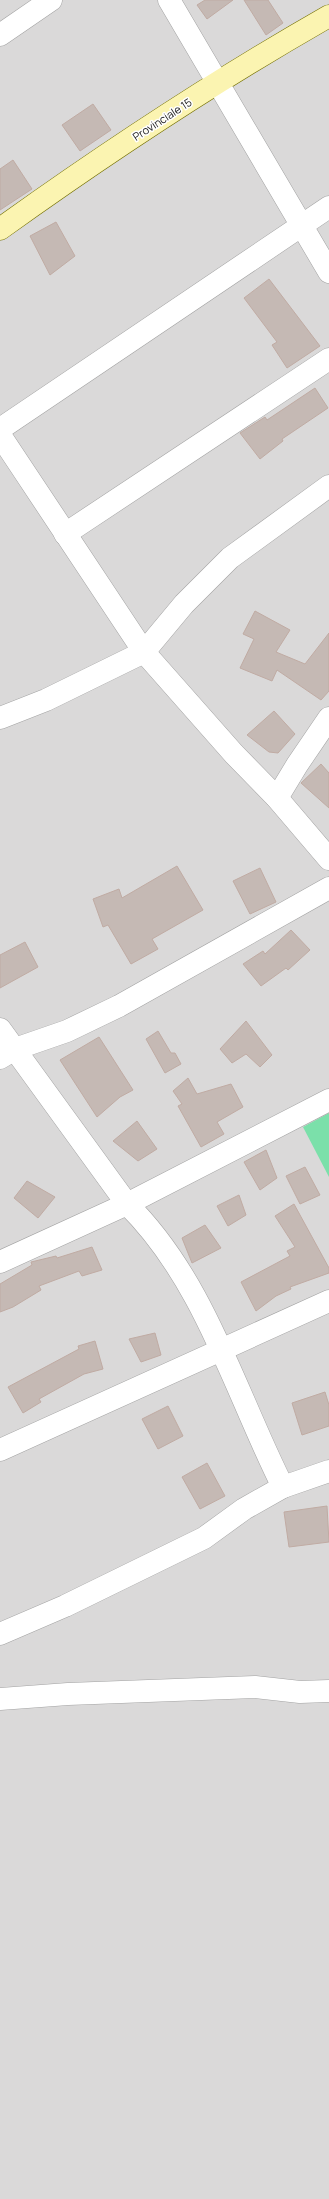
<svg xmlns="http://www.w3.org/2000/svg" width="329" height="2199" font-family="Manrope,sans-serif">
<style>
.residential{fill:#dad9d9}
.pitch{fill:#7be0aa}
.building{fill:#c5b9b4;stroke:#c0aba3}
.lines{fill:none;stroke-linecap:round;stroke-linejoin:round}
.street-casing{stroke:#a3a3a3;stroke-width:23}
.secondary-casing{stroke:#747001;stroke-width:23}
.street{stroke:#fff;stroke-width:22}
.secondary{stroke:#fbf4b1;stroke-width:22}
.labels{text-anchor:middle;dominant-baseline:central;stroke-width:3;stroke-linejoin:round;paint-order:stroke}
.street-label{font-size:11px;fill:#1c1c1c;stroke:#fff}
</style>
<rect width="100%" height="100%" fill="#eee7e1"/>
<!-- residential -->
<rect class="residential" x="0" y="0" width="329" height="2199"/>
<!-- pitch -->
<path class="pitch" d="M329 1113V1177L303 1127Z"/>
<!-- building -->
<g class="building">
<path d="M205 0H233L207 19 197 5Z"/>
<path d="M244 0H268L283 23 266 35Z"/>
<path d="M93 104 111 130 80 151 62 125Z"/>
<path d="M13 160 32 189 0 210V169Z"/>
<path d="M56 222 75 256 50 275 30 236Z"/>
<path d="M269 279 320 346 287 368 272 345 277 342 244 298Z"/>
<path d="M315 388 328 408 282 439 283 441 260 459 240 433 265 417 267 420Z"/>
<path d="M255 611 290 630 276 652 305 664 329 633V691L321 700 277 670 272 681 240 668 254 639 243 634Z"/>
<path d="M274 711 295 734 278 753 269 752 247 735Z"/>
<path d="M321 764 329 773V808L301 783Z"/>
<path d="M177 866 203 910 152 939 158 949 131 964 108 925 103 927 93 899 119 889 122 898Z"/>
<path d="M260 868 276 902 250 914 233 881Z"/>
<path d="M291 930 310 950 288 970 286 968 261 986 243 964 263 951 265 954Z"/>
<path d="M25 942 38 967 0 988V955Z"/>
<path d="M246 1021 272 1055 260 1067 246 1054 232 1063 220 1049Z"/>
<path d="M158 1031 171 1053H175L181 1064 165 1073 146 1039Z"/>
<path d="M99 1037 133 1090 120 1097 97 1117 60 1060Z"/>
<path d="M188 1078 197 1094 231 1084 243 1107 217 1122 224 1134 201 1147 178 1106 182 1104 173 1091Z"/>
<path d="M137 1121 157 1149 138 1161 113 1141Z"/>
<path d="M266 1150 277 1178 260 1190 244 1162Z"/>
<path d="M305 1167 320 1195 300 1204 286 1176Z"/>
<path d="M27 1181 55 1197 38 1218 14 1198Z"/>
<path d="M239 1195 246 1215 228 1226 217 1206Z"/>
<path d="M294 1204 329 1268V1273L290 1287 291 1289 276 1296 256 1311 241 1282 290 1256 287 1251 295 1247 275 1216Z"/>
<path d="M205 1225 221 1248 192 1263 182 1238Z"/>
<path d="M92 1247 102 1270 82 1276 79 1271 39 1286 41 1290 13 1307 0 1312V1284L32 1265 31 1262 56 1256 57 1258Z"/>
<path d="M155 1333 161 1355 141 1362 129 1339Z"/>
<path d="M95 1341 103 1369 84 1374 39 1399 41 1402 23 1413 8 1387 79 1349 78 1346Z"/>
<path d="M325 1392 329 1405V1426L302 1435 292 1403Z"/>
<path d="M168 1406 183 1436 158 1449 142 1419Z"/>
<path d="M207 1463 225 1496 200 1509 182 1477Z"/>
<path d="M327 1506 329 1542 289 1547 284 1512Z"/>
</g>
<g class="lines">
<defs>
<g id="street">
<path d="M169 0 329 272"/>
<path d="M0 35 51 0"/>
<path d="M0 429 329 207"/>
<path d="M0 435 144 652 234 754 277 798 329 859"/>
<path d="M65 534 329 359"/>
<path d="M0 718 46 700 144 652 184 604 230 558 329 486"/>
<path d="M277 798 297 765 329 718"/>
<path d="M0 1029 127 1204C205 1281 235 1392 283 1487"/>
<path d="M0 1058 15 1049 67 1031 119 1006 329 888"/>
<path d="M0 1262 127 1204 329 1100"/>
<path d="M0 1450 329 1301"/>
<path d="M0 1634 65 1606 204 1538 244 1509 283 1487 329 1471"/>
<path d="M0 1699 68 1694 255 1687 300 1692 329 1691"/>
</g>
<path id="secondary" d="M0 229C106 153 215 81 329 16"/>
</defs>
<!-- street casing -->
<use href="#street" class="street-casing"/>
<!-- secondary casing -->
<use href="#secondary" class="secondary-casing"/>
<!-- street -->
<use href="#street" class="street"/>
<!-- secondary -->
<use href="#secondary" class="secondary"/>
</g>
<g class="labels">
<!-- street labels -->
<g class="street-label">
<text transform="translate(162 119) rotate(-33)">Provinciale 15</text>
</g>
</g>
</svg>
